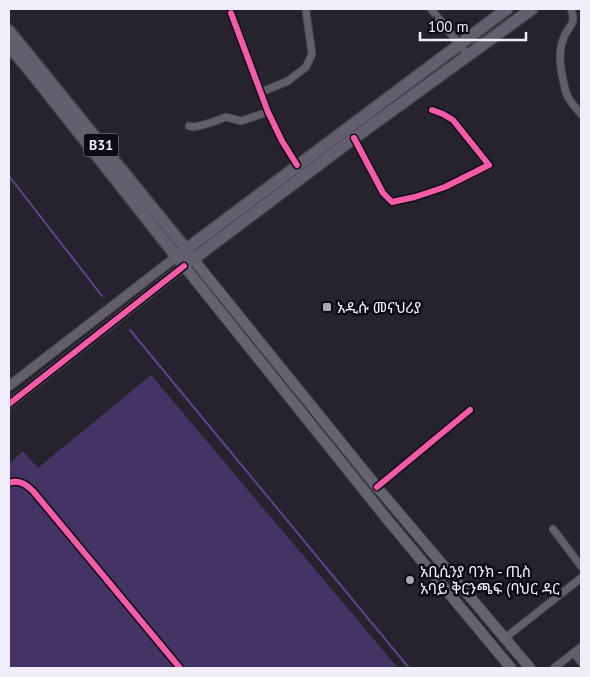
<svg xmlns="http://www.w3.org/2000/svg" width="590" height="677" font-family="'PT Sans','Noto Sans Ethiopic',sans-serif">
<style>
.green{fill:#443465}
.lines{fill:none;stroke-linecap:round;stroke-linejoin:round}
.stream{stroke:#5c458a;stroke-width:2}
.minor-casing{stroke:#43404a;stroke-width:9}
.tertiary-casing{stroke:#43404a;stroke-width:11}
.secondary-casing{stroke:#43404a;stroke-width:12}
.primary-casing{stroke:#43404a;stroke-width:14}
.minor{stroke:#625e6a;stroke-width:7}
.tertiary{stroke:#625e6a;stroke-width:9}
.secondary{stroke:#66626f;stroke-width:10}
.primary{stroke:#645f6e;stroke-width:11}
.cycleway-casing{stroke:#0d0a13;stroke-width:9}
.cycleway{stroke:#f35aa7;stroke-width:6}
.poi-dot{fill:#aaa7b3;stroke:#0d0a13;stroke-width:2}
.labels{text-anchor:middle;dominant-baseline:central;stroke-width:5;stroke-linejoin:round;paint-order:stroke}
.shield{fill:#0d0a13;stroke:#adaab5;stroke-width:1}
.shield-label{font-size:14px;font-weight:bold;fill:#f1eefb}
.poi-label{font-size:15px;fill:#f1eefb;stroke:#0d0a13;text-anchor:start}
</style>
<rect width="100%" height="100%" fill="#26232e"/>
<!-- green -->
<path class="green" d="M151 375 398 668H9V464L23 451 38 468Z"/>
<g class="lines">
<!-- stream -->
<g class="stream">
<path d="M9 176 102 296"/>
<path d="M130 330 409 668"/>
</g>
<defs>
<g id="minor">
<path d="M431 9 468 55"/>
<path d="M571 9C577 24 569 25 564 37 558 51 560 65 563 80 564 84 565 90 567 95 570 102 576 108 581 114"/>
<path d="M231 13 268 112 282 141 297 165"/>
<path d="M261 92 288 81 306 67 312 54 306 11"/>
<path d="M189 126 194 127 210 123 226 117 241 121 268 112"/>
<path d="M354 138 383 193 392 202 415 197 445 187 489 165 453 120 443 114 432 110"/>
<path d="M9 483C18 479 26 484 33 491L180 668"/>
<path d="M377 487 470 410"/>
<path d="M553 529 581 566"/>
<path d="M505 638 581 578"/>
<path d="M574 653 581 662"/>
<path d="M554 668 581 647"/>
</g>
<g id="tertiary">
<path d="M9 386 176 257"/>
<path d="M9 404 184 266"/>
</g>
<g id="secondary">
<path d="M193 259 377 487 530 668"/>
<path d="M184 266 387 519 511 668"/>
</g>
<g id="primary">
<path d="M9 31 189 253"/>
<path d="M9 46 31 72 184 266 354 138 532 9"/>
<path d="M176 257 507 9"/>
</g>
</defs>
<!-- minor casing -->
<use href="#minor" class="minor-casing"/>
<!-- tertiary casing -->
<use href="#tertiary" class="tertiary-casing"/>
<!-- secondary casing -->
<use href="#secondary" class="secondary-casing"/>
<!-- primary casing -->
<use href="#primary" class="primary-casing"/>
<!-- minor -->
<use href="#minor" class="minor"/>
<!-- tertiary -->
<use href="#tertiary" class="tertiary"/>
<!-- secondary -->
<use href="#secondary" class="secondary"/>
<!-- primary -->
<use href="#primary" class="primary"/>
<defs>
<g id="cycleway">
<path d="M231 13 268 112 282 141 297 165"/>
<path d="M354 138 383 193 392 202 415 197 445 187 489 165 453 120 443 114 432 110"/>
<path d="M9 404 184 266"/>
<path d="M9 483C18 479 26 484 33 491L180 668"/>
<path d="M377 487 470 410"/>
</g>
</defs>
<!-- cycleway casing -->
<use href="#cycleway" class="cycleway-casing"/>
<!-- cycleway -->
<use href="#cycleway" class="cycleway"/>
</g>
<!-- markers -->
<g class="poi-dot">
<rect x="322" y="302" width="10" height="10" rx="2.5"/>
<circle cx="410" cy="580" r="5"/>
</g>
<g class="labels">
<!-- shield labels -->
<rect class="shield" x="83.5" y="133.5" width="35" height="23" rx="4"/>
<g class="shield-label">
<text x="101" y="145">B31</text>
</g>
<!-- poi labels -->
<g class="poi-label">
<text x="337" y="307">አዲሱ መናህሪያ</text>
<text x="420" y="571">አቢሲንያ ባንክ - ጢስ<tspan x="420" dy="17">አባይ ቅርንጫፍ (ባህር ዳር</tspan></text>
</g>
</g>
<!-- border -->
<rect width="590" height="677" fill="none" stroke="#f1eefb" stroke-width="20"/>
<!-- scale -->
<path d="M420 32v8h106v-8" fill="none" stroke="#f1eefb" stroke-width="2.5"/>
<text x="428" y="32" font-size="15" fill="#f1eefb" stroke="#0d0a13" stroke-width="4" paint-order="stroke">100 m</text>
</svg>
